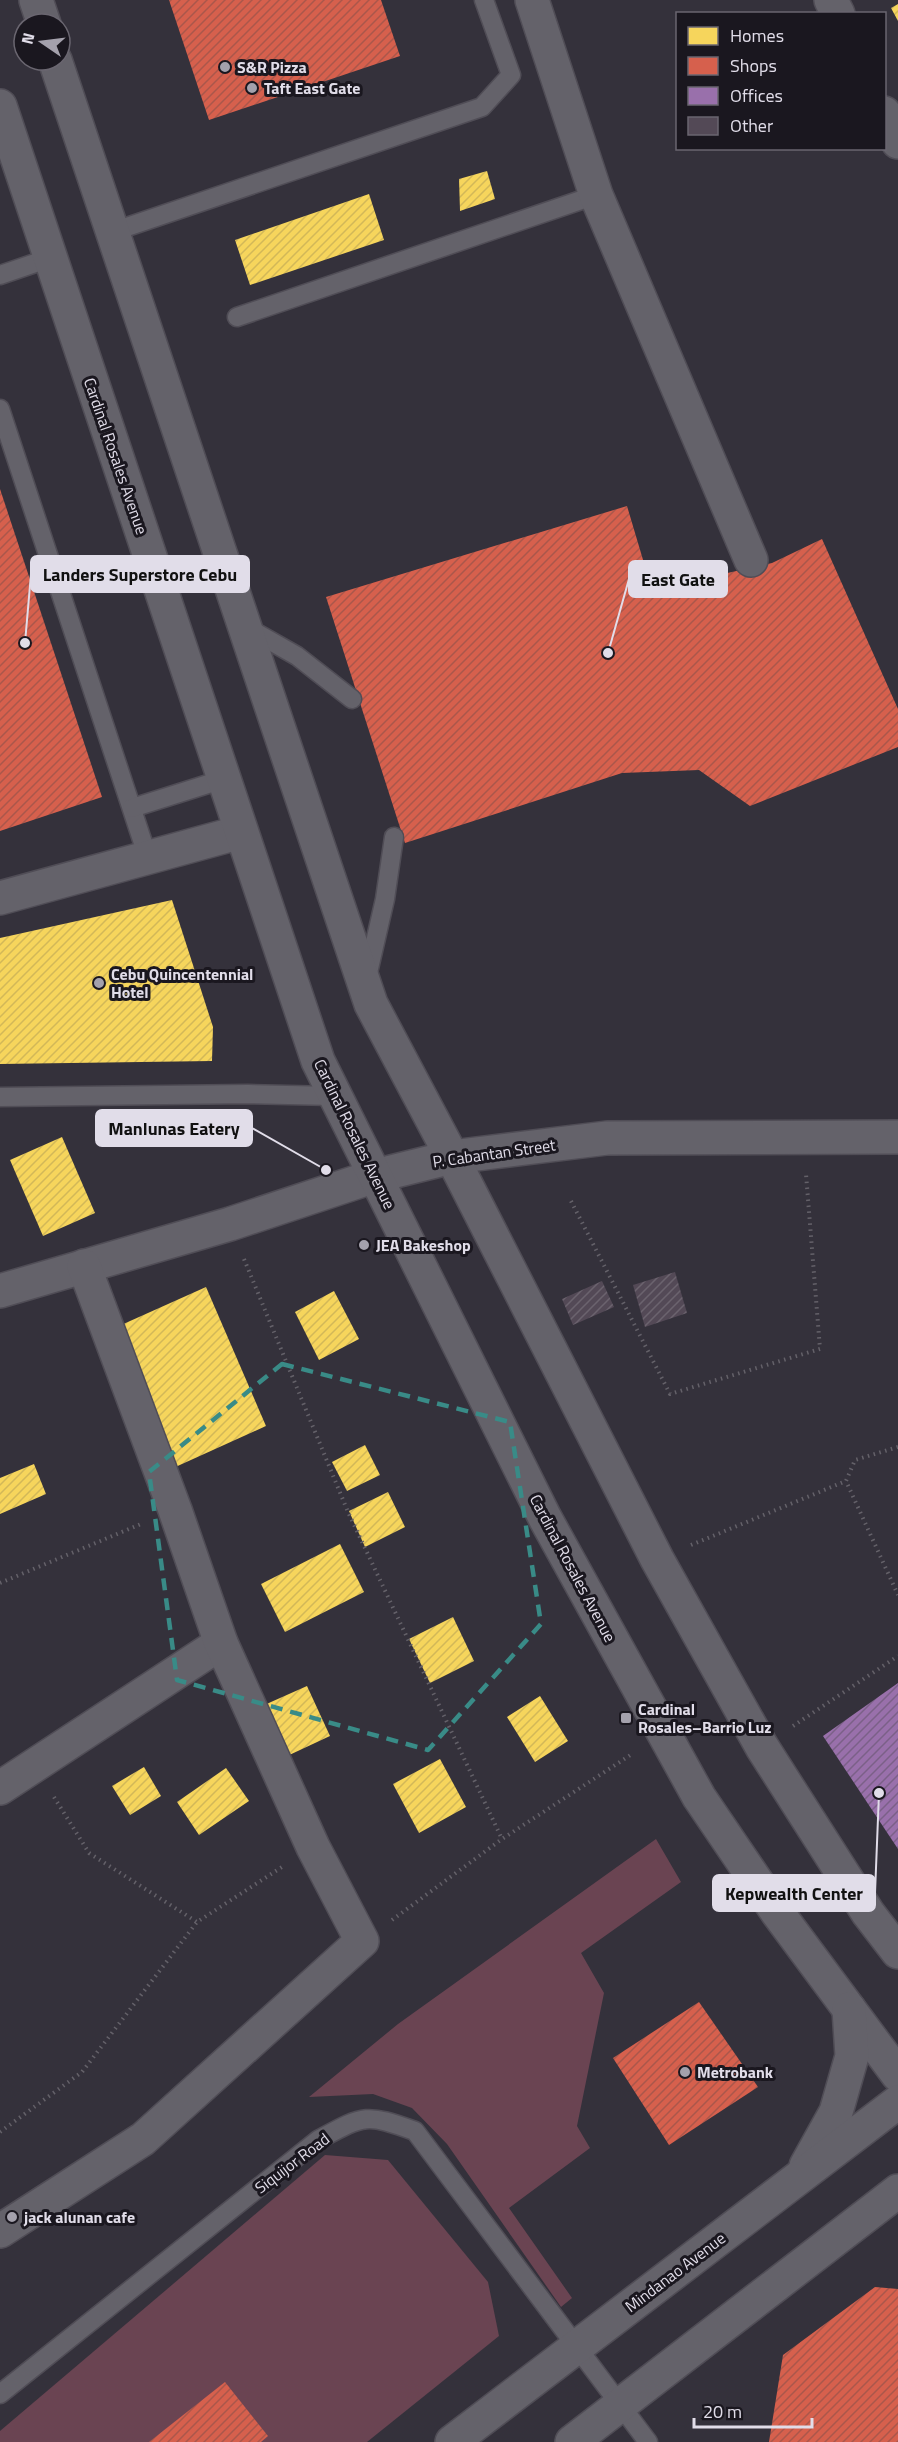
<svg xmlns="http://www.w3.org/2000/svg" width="898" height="2442" font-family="'Titillium Web',sans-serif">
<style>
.grass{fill:#6a4452}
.homes{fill:url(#homes-hatch)}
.shops{fill:url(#shops-hatch)}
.offices{fill:url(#offices-hatch)}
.building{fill:url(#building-hatch)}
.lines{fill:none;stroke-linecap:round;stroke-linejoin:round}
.lane-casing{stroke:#504d56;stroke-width:21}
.street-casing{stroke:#504d56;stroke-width:36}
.secondary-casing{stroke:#504d56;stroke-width:36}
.path{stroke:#646169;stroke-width:4;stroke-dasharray:1.5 4.5;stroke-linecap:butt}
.lane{stroke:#64626a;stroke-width:18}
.street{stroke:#64626a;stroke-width:33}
.secondary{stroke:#64626a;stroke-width:33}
.marked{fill:none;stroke:#398b87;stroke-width:4.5;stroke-dasharray:12 8;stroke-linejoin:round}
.poi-dot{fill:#a4a1ac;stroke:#1a171f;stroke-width:2}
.labels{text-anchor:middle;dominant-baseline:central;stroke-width:6;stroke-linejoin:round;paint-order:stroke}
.poi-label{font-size:16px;font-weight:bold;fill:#e1dde9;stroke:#1a171f;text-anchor:start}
.street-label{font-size:16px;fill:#e1dde9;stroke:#1a171f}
.leader{fill:none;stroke:#e1dde9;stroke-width:2}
.callout-dot{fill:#e1dde9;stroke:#1a171f;stroke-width:2}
.callout{fill:#e1dde9;stroke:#e1dde9;stroke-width:2}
.callout-label{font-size:18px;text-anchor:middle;font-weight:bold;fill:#111}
</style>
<defs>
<pattern id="homes-hatch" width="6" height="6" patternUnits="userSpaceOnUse" patternTransform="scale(1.5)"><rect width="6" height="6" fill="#f6d55c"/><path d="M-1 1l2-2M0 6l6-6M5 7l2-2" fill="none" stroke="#d2b858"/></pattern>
<pattern id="shops-hatch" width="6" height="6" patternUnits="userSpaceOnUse" patternTransform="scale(1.5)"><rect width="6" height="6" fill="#d6604d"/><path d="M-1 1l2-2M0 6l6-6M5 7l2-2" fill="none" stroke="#aa574b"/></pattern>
<pattern id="offices-hatch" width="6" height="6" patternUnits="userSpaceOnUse" patternTransform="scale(1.5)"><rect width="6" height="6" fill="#9970ab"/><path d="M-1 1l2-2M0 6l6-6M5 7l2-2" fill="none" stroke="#7b6088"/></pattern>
<pattern id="building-hatch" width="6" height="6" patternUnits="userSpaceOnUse" patternTransform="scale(1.5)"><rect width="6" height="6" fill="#534956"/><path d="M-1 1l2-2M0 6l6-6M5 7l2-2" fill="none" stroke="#6b636e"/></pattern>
</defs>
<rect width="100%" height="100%" fill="#34313b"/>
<!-- grass -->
<g class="grass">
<path d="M656 1839 681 1882 581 1953 604 1993 577 2126 590 2148 509 2208 572 2298 561 2307 447 2144 412 2108 373 2094 309 2097 398 2024Z"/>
<path d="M325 2155 388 2160 488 2282 499 2336 367 2442H0V2431Z"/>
</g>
<!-- homes -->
<g class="homes">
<path d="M898 4V21L891 8Z"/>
<path d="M487 171 495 199 460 211 459 179Z"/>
<path d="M369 194 384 240 250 285 235 240Z"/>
<path d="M172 900 213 1027 212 1061 0 1064V938Z"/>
<path d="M62 1137 95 1213 43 1236 10 1160Z"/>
<path d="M206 1287 266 1426 171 1469 110 1330Z"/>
<path d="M334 1291 359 1339 319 1360 295 1312Z"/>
<path d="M365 1445 380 1475 347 1491 332 1462Z"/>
<path d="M34 1464 46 1494 0 1514V1478Z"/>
<path d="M388 1492 405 1527 365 1547 349 1511Z"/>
<path d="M340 1544 364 1592 285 1632 261 1584Z"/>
<path d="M453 1617 474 1661 430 1683 409 1639Z"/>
<path d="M307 1686 330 1736 285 1757 262 1706Z"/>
<path d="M540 1696 568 1741 535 1762 507 1717Z"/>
<path d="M440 1759 466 1807 419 1833 393 1784Z"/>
<path d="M144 1767 161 1796 130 1815 112 1786Z"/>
<path d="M226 1768 249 1801 199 1835 177 1802Z"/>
</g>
<!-- shops -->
<g class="shops">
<path d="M169 0H381L400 56 209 120Z"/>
<path d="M0 489 102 797 0 831Z"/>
<path d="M627 506 652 590 772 563 822 539 898 709V747L750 806 699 770 622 773 405 843 326 597Z"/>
<path d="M699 2002 758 2087 669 2145 613 2058Z"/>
<path d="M875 2287 898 2289V2442H769L783 2355Z"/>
<path d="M225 2382 268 2436 261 2442H149Z"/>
</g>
<!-- offices -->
<path class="offices" d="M898 1683V1849L823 1736Z"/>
<!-- building -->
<g class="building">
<path d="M675 1272 687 1313 645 1327 633 1285Z"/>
<path d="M602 1281 614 1307 573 1325 562 1299Z"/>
</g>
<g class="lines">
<defs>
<g id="lane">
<path d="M112 232 482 107 511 75 484 0"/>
<path d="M0 275 50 258"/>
<path d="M237 317 596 195"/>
<path d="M0 409 148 858"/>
<path d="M246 627 297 656 352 699"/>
<path d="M132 808 224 779"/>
<path d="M367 977 385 899 394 837"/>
<path d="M0 1097 248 1094 334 1096"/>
<path d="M0 2394 318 2140C364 2115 365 2113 415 2131L648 2442"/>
</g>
<g id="street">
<path d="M532 0 596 195 751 560"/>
<path d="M831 0 838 14"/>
<path d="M884 113 898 142"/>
<path d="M0 898 241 832"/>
<path d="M0 1291 230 1224 375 1176 452 1157 607 1138 898 1137"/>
<path d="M0 1788 221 1643"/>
<path d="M0 2231 143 2139 362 1941 313 1847 221 1643 175 1510 84 1266"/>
</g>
<g id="secondary">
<path d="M36 0 44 24"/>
<path d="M55 60 371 1004 452 1157 657 1559 762 1747 868 1913 898 1952"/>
<path d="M0 106 318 1061 545 1518 699 1797 777 1912 898 2075"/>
<path d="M806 2166 836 2112 852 2056 849 2009"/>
<path d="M452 2442 898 2102"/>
<path d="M572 2442 898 2191"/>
</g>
</defs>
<!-- lane casing -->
<use href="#lane" class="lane-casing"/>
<!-- street casing -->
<use href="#street" class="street-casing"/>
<!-- secondary casing -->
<use href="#secondary" class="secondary-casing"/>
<!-- path -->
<g class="path">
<path d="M571 1201 670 1394 820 1349 806 1174"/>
<path d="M244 1259 348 1512 502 1839"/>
<path d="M898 1447 855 1460 846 1481 898 1595"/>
<path d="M691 1545 846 1481"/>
<path d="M0 1583 141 1524"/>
<path d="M793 1726 898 1656"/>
<path d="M54 1797 89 1853 197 1922"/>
<path d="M392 1920 502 1839 632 1754"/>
<path d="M0 2132 82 2072 197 1922 282 1867"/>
</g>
<!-- lane -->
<use href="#lane" class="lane"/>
<!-- street -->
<use href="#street" class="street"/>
<!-- secondary -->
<use href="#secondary" class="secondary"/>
</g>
<!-- marked area -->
<path class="marked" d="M282 1364 510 1422 541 1624 428 1750 177 1680 149 1472Z"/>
<!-- markers -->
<g class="poi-dot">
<circle cx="225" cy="67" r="6"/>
<circle cx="252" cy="88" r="6"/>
<circle cx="99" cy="983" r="6"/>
<circle cx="364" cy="1245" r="6"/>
<rect x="620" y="1712" width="12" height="12" rx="3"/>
<circle cx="685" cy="2072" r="6"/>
<circle cx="12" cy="2217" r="6"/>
</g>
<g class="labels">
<!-- poi labels -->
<g class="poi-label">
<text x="237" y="67">S&amp;R Pizza</text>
<text x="264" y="88">Taft East Gate</text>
<text x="111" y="974">Cebu Quincentennial<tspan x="111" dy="18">Hotel</tspan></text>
<text x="376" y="1245">JEA Bakeshop</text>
<text x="638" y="1709">Cardinal<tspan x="638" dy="18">Rosales–Barrio Luz</tspan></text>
<text x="697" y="2072">Metrobank</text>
<text x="24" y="2217">jack alunan cafe</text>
</g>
<!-- street labels -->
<g class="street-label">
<text transform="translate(116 456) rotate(71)">Cardinal Rosales Avenue</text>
<text transform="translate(355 1134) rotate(64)">Cardinal Rosales Avenue</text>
<text transform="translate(494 1153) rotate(-8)">P. Cabantan Street</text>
<text transform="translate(573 1568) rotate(62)">Cardinal Rosales Avenue</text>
<text transform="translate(292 2163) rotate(-37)">Siquijor Road</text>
<text transform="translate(675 2272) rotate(-37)">Mindanao Avenue</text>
</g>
</g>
<!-- callouts -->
<path class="leader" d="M25 643L31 574M608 653L629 579M326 1170L252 1128M879 1793L875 1893"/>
<g class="callout-dot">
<circle cx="25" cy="643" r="6"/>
<circle cx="608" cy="653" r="6"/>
<circle cx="326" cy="1170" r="6"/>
<circle cx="879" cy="1793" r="6"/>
</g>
<g class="callout">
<rect x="31" y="556" width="218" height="36" rx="6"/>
<rect x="629" y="561" width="98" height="36" rx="6"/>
<rect x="96" y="1110" width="156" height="36" rx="6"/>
<rect x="713" y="1875" width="162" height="36" rx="6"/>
</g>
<g class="callout-label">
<text x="140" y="581">Landers Superstore Cebu</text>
<text x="678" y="586">East Gate</text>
<text x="174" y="1135">Manlunas Eatery</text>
<text x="794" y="1900">Kepwealth Center</text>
</g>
<!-- legend -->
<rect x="676" y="12" width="210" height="138" fill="#1a171f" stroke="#6a6670" stroke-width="1.5"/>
<rect x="688" y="27" width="30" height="18" fill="#f6d55c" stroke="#6a6670" stroke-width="1.5"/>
<text x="730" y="42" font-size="18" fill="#e1dde9">Homes</text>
<rect x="688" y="57" width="30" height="18" fill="#d6604d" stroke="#6a6670" stroke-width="1.5"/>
<text x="730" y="72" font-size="18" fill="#e1dde9">Shops</text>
<rect x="688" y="87" width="30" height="18" fill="#9970ab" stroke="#6a6670" stroke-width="1.5"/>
<text x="730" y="102" font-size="18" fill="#e1dde9">Offices</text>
<rect x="688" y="117" width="30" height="18" fill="#534956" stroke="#6a6670" stroke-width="1.5"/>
<text x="730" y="132" font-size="18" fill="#e1dde9">Other</text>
<!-- north arrow -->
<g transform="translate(42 42) rotate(284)"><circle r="28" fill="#1a171f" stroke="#6a6670" stroke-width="1.5"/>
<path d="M0-4.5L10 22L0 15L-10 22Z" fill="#a4a1ac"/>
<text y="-9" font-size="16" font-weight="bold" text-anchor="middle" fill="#e1dde9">N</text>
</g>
<!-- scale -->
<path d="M694 2418v9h118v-9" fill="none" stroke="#e1dde9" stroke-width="3"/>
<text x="703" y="2418" font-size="18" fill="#e1dde9" stroke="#1a171f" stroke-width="4.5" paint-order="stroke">20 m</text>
</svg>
